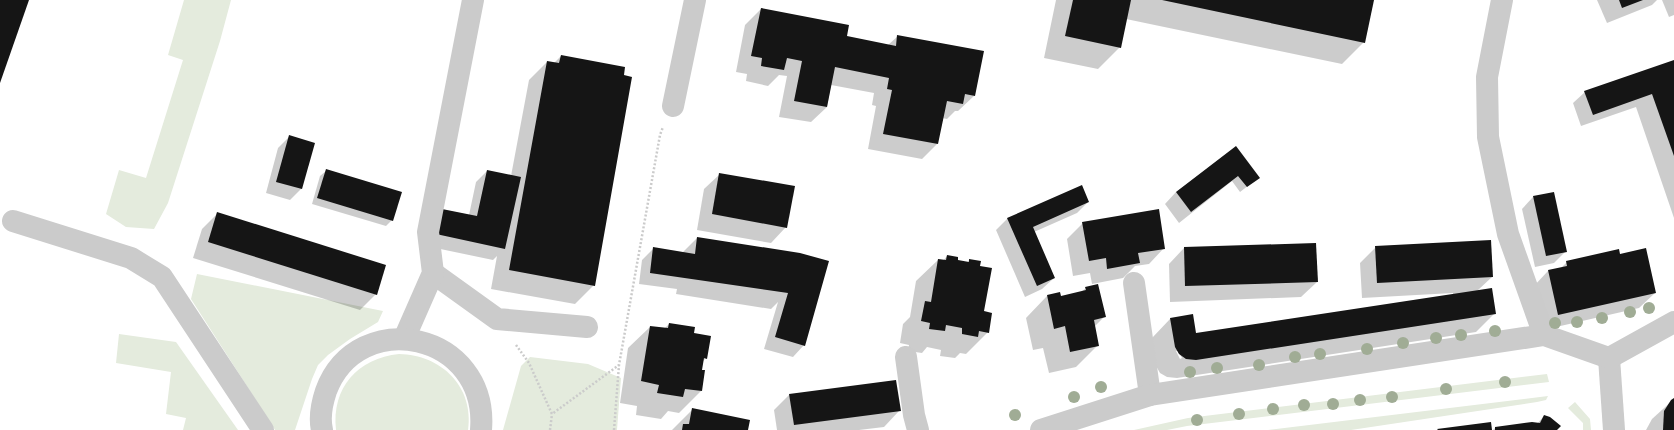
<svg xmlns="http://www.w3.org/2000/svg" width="1674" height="430" font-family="Manrope,sans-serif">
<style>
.green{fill:#e4ebdd}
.shadow{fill:#0003;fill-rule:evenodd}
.building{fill:#151515}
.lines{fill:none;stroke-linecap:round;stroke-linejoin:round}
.path{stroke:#cbcbcb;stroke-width:2.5;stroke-dasharray:2 2;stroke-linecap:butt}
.minor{stroke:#cbcbcb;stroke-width:22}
.tree{fill:#a0ac95}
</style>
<rect width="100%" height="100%" fill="#fff"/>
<!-- green -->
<g class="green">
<path d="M184 0H231L220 41 168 203 154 229 126 227 106 214 119 170 146 178 183 60 168 55Z"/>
<path d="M197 274 383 311 378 322 350 339 328 355 318 365 312 379 295 430H275L191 299Z"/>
<path d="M119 334 176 342 238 430H183L186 418 166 414 171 372 116 363Z"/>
<path d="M399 354C441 355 474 386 468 430H336C331 388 358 358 399 354Z"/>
<path d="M530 357 588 364 621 378 617 430H503L521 366Z"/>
<path d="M1547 374 1549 382 1187 426 1167 430H1134L1188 418Z"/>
<path d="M1548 396 1546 400 1537 402 1351 430H1268Z"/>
<path d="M1575 402 1590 419 1591 430H1583V423L1568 408Z"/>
</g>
<!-- shadow -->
<g class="shadow">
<path d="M1056 0H1372L1364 42 1342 64 1126 19 1120 47 1098 69 1044 58Z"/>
<path d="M1597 0H1657L1652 5 1607 23Z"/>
<path d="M1662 0H1674V15L1669 17Z"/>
<path d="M761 9 845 37 888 45 898 36 974 96 958 111H955L947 119 942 118 937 144 922 159 868 149 876 106 872 105 874 93 831 85 827 107 811 122 779 117 787 76 779 75 768 86 746 81 747 74 736 72 745 25Z"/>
<path d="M561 56 594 285 575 304 491 289 497 256 493 260 426 246 431 221 469 215 476 182 487 171 511 176 529 80 547 62 554 63Z"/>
<path d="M1674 61V218L1636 107 1581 126 1573 103 1585 92Z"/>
<path d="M289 137 302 188 290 200 266 193 278 148Z"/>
<path d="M1236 147 1258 178 1240 192 1232 181 1179 223 1165 204 1176 192Z"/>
<path d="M326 171 392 220 386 226 312 204 320 176Z"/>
<path d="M720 174 786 227 771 243 697 230 704 189Z"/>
<path d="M1533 197 1566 251 1554 263 1535 267 1522 209Z"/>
<path d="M1088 202 1077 213 1034 232 1054 278 1042 289 1025 297 996 230 1008 218Z"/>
<path d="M218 213 376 294 360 310 193 258 202 229Z"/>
<path d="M1083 223 1164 248 1149 264 1135 266 1123 278 1092 284 1090 273 1073 276 1067 239Z"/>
<path d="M697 238 800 254 804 345 793 357 764 349 778 302 771 309 676 294 677 289 639 284 642 260 654 248 682 253Z"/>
<path d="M1376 247 1492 277 1477 291 1495 313 1476 332 1177 378 1167 377 1160 373 1156 366 1152 338 1170 319 1192 315 1195 334 1453 295V293L1362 298 1360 263ZM1176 351H1178L1182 358 1180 359Z"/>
<path d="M1184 248 1317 282 1301 297 1170 302 1169 264Z"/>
<path d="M1619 255 1655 293 1639 308 1543 330 1533 287 1548 271 1560 269 1567 262Z"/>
<path d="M947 256 957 261 967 263 969 260 988 332 966 354 960 353 955 358 940 356 941 350 927 347 922 353 908 351 909 345 900 343 903 324 910 317 916 281 938 260 943 261Z"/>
<path d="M1086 288 1104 317 1094 327 1098 345 1076 367 1049 373 1043 348 1033 350 1026 318 1047 296 1060 297 1081 292Z"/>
<path d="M669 324 693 333 706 358 702 362 701 371H704L701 391 679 413 668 411 661 419 636 415 637 406 620 403 628 348 650 327 664 329Z"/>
<path d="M790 394 899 411 884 427 859 430H777L774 410Z"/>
<path d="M1674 399V430H1646L1652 419Z"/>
<path d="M693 409 747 430H672Z"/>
<path d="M1544 416 1556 430H1493L1495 428 1537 424Z"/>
</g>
<!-- building -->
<g class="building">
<path d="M0 0H29L0 83Z"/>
<path d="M1073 0H1131L1121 48 1065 36Z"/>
<path d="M1162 0H1374L1365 43Z"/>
<path d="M1619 0H1643L1622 8Z"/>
<path d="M761 8 849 25 847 36 896 46 897 35 984 51 975 96 965 94 963 104 947 101 938 144 883 134 892 90 887 89 889 78 835 67 827 107 794 101 802 61 787 58 784 70 761 66 762 58 751 56Z"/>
<path d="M561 55 625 67 624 75 632 77 595 286 509 270 547 61 559 63Z"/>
<path d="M1674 60V156L1652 94 1593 115 1584 91Z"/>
<path d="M289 135 315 143 302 189 276 182Z"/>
<path d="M1236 146 1260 178 1247 187 1238 176 1191 212 1176 192Z"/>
<path d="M326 169 402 192 393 221 317 198Z"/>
<path d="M487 170 521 177 505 249 436 234 442 209 477 216Z"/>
<path d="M719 173 795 186 787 228 712 214Z"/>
<path d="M1082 185 1089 202 1033 227 1055 278 1037 286 1007 218Z"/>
<path d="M1554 192 1567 252 1546 256 1533 196Z"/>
<path d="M1159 209 1165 249 1138 253 1140 263 1107 269 1106 258 1089 261 1082 222Z"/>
<path d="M217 212 386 265 377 295 208 242Z"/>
<path d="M697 237 800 253 829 261 805 346 775 337 788 293 650 273 653 247 695 254Z"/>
<path d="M1491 240 1493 277 1377 283 1375 246Z"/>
<path d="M1316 243 1318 282 1185 286 1184 247Z"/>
<path d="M1646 248 1656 293 1558 315 1548 270 1567 266 1566 261 1619 249 1620 254Z"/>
<path d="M947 255 958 257V260L969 262V259L981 261 980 266 992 268 984 311 992 313 989 333 979 331 978 337 962 334V328L946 325 945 331 929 329 930 323 921 321 925 301 931 302 938 259 946 260Z"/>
<path d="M1098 284 1106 317 1094 320 1099 346 1070 352 1065 326 1054 329 1047 295 1060 292 1061 296 1086 290 1085 287Z"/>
<path d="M1492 288 1496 314 1196 360 1186 359 1179 354 1175 347 1170 318 1193 314 1196 333Z"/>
<path d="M669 323 695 327 694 333 711 336 707 359 704 358 702 370H705L702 391 685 389 683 397 657 393 659 385 641 381 650 326 668 328Z"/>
<path d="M896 380 901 411 794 425 789 394Z"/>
<path d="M1674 398V430H1663L1664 411 1671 400Z"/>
<path d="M692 408 750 420 748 430H682L683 424H689Z"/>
<path d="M1544 415 1550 417 1561 426 1557 430H1495V427L1532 422 1540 423Z"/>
<path d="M1491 422 1492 430H1438L1437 429Z"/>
</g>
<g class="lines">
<!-- path -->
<g class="path">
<path d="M516 345 529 363 552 414 619 365"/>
<path d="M550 430 552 414"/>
<path d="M614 430 619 365 660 135 663 127"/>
</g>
<!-- minor -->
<g class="minor">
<path d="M1502 0 1487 77 1488 137 1508 234 1544 335"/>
<path d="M673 106 695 0"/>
<path d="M13 221 131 258 162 277 263 430"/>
<path d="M433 273 497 319 587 327"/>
<path d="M1134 283 1150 395"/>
<path d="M404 339 433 273 428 232 473 0"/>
<path d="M906 357 914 415 918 430"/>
<path d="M1609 358 1614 430"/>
<path d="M322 430C319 417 322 403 326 391 358 305 489 332 481 430"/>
<path d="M1041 430 1150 395 1544 335 1609 358 1674 322"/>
</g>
</g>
<!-- trees -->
<g class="tree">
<circle cx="1649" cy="308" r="6"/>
<circle cx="1630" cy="312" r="6"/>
<circle cx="1602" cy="318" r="6"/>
<circle cx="1577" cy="322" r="6"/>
<circle cx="1555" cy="323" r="6"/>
<circle cx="1495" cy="331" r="6"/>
<circle cx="1461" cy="335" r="6"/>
<circle cx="1436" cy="338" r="6"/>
<circle cx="1403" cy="343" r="6"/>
<circle cx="1367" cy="349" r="6"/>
<circle cx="1320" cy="354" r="6"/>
<circle cx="1295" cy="357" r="6"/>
<circle cx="1259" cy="365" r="6"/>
<circle cx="1217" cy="368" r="6"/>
<circle cx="1190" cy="372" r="6"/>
<circle cx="1505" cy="382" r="6"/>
<circle cx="1101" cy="387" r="6"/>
<circle cx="1446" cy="389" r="6"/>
<circle cx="1074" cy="397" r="6"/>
<circle cx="1392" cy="397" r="6"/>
<circle cx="1360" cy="400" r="6"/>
<circle cx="1333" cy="404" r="6"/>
<circle cx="1304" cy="405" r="6"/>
<circle cx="1273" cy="409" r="6"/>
<circle cx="1239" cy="414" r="6"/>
<circle cx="1015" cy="415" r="6"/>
<circle cx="1197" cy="420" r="6"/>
</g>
</svg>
